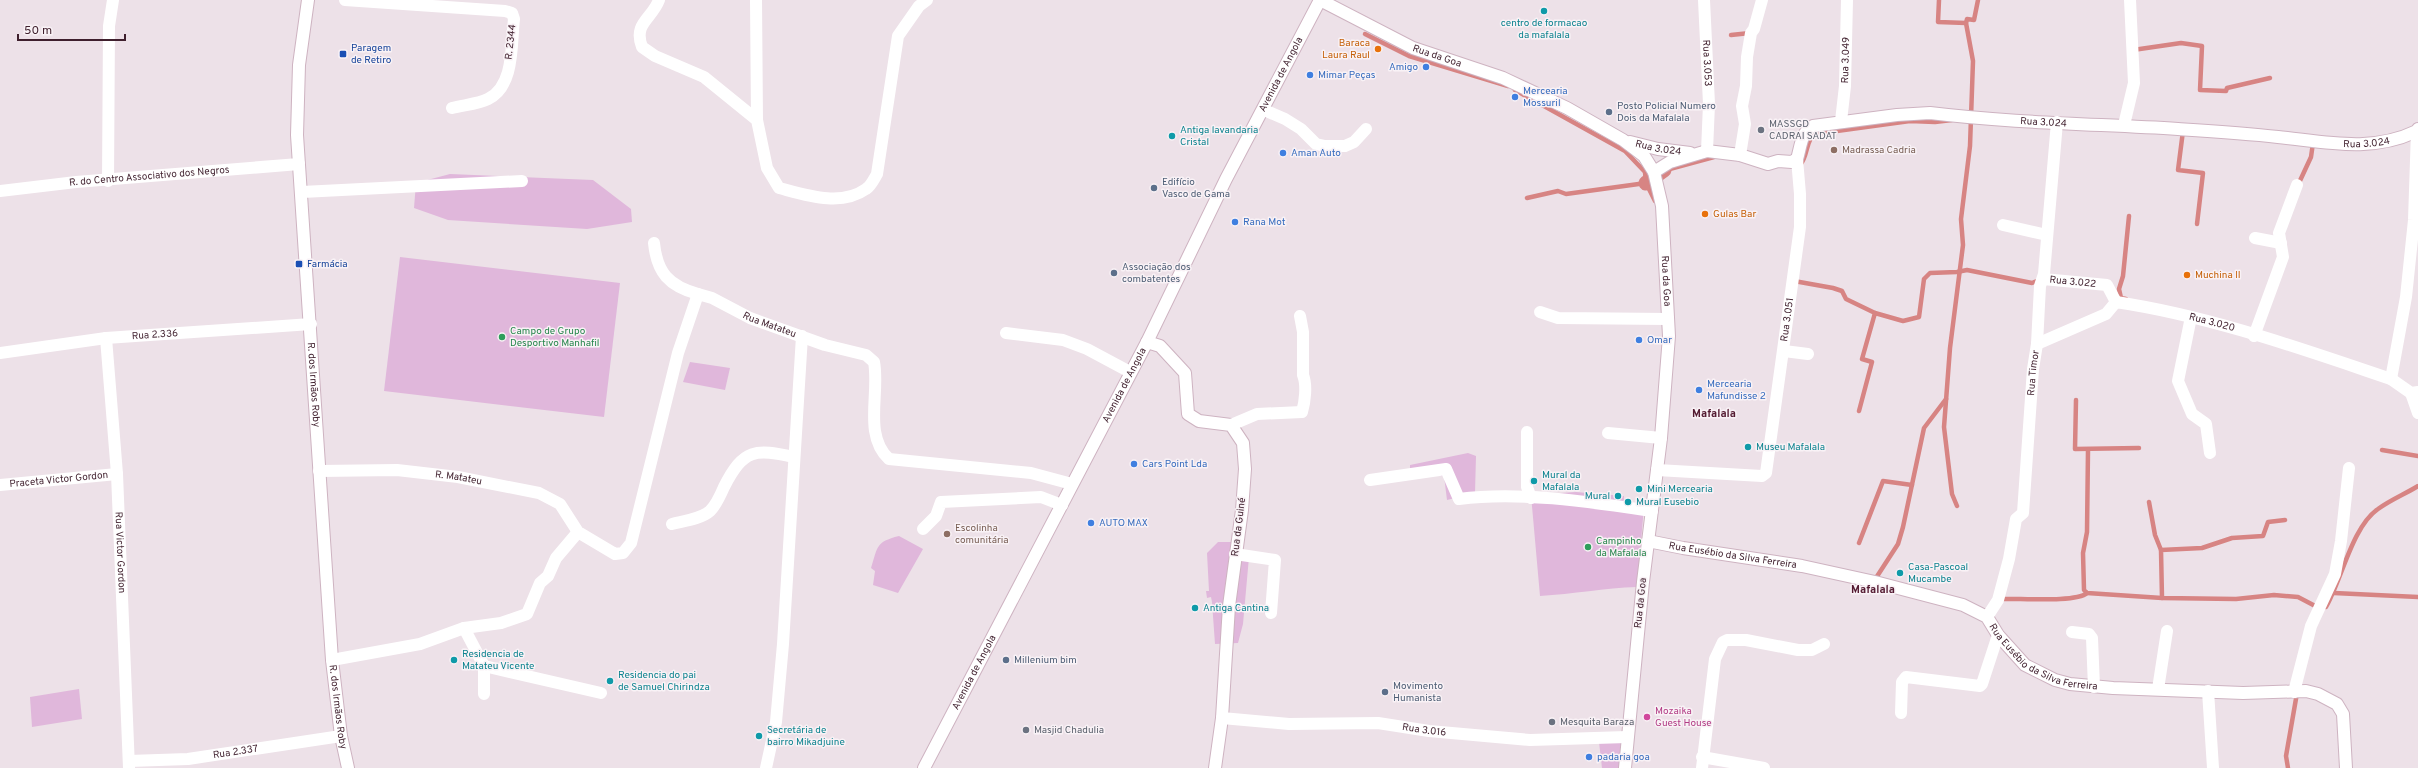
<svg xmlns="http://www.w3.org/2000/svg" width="2418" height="768" font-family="Overpass,sans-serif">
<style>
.green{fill:#e0b7db}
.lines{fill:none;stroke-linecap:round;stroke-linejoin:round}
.stream{stroke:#d78483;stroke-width:4.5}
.canal{stroke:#d78483;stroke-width:15}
.secondary-casing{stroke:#ceb3c1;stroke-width:14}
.street{stroke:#fff;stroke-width:12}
.secondary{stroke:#fff;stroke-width:12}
.culture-dot{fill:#0f9aa8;stroke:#f9f2f6;stroke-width:1.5}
.food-dot{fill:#e8710a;stroke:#f9f2f6;stroke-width:1.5}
.transit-dot{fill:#1a4fb4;stroke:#f9f2f6;stroke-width:1.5}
.shop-dot{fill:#3f7fe0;stroke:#f9f2f6;stroke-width:1.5}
.service-dot{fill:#5c6f8a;stroke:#f9f2f6;stroke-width:1.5}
.worship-dot{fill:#6b7280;stroke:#f9f2f6;stroke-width:1.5}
.education-dot{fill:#8d6e63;stroke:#f9f2f6;stroke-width:1.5}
.leisure-dot{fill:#2e9e5b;stroke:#f9f2f6;stroke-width:1.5}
.hotel-dot{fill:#d1479c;stroke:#f9f2f6;stroke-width:1.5}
.labels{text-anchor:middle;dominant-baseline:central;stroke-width:3;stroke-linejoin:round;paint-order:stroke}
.culture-label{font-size:10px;fill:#0d838f;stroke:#f9f2f6;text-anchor:start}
.street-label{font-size:10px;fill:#3f1f2d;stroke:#f9f2f6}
.food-label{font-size:10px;fill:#c56008;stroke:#f9f2f6;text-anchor:start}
.transit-label{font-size:10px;fill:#164399;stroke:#f9f2f6;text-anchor:start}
.shop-label{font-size:10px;fill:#366cbe;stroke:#f9f2f6;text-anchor:start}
.service-label{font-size:10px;fill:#4e5e75;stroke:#f9f2f6;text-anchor:start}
.worship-label{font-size:10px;fill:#5b616d;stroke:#f9f2f6;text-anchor:start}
.education-label{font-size:10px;fill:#785e54;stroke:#f9f2f6;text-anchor:start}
.leisure-label{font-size:10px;fill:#27864d;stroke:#f9f2f6;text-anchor:start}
.hotel-label{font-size:10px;fill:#b23c85;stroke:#f9f2f6;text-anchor:start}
.neighbourhood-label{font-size:11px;font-weight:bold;fill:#531930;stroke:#f9f2f6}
</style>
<rect width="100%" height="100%" fill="#ede1e8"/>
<!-- green -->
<g class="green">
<path d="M450 174 593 180 631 209 632 222 587 229 448 220 414 208 416 183Z"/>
<path d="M400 257 620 283 604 417 384 391Z"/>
<path d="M690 362 730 368 725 390 683 382Z"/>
<path d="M1468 453 1476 456 1475 493 1447 500 1444 476H1410V465Z"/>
<path d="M1576 492 1624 496V501L1632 502V506L1644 507 1637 587C1605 588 1573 594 1540 596L1531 495Z"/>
<path d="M899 536 923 549 898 593 873 585 875 571 871 568C878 547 875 542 899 536Z"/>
<path d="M1218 542H1241L1240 555 1249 557 1243 624 1238 643 1215 644 1212 602 1211 597 1207 598 1206 591H1209L1207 553Z"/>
<path d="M79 689 82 719 32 727 30 697Z"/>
<path d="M1599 742H1621L1620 768H1602Z"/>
</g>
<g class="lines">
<!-- stream -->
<g class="stream">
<path d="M1939 0 1938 22 1966 23 1967 19 1974 20 1978 0"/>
<path d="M1365 34 1409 56 1508 86"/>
<path d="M1731 35 1750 33"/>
<path d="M2133 50 2181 43 2202 46 2200 90 2226 91 2227 88 2270 78"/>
<path d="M1515 90 1625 151 1645 172 1646 183 1655 201"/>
<path d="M2183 131 2178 170 2203 173 2197 224"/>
<path d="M1800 165C1808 157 1806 138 1815 134L1910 121 1935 122 1952 120"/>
<path d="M1666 170 1714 157"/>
<path d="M2298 185 2311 157 2313 143"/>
<path d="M1527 198 1558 191 1566 194 1646 183"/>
<path d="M1794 281 1833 288 1842 291 1846 299 1875 313"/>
<path d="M2126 299 2121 298 2119 289 2123 276 2129 216"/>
<path d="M2076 400 2075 449 2139 448"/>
<path d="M1859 411 1872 362 1862 359 1875 313 1903 321 1919 317 1924 279 1930 273 1957 272 1967 270 2032 283 2040 280"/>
<path d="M2088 450 2087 532 2083 553 2084 590 2087 593 2162 598 2236 599 2274 595 2298 597 2319 608"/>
<path d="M2382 450 2418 456"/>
<path d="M2149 502 2155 535 2161 550"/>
<path d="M1957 506 1952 494 1944 427 1950 348 1963 245 1961 219 1970 146 1973 61 1966 23"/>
<path d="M1859 543 1883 481 1912 485"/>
<path d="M1874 581 1898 544 1903 527 1924 428 1946 399"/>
<path d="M2334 593 2418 597"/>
<path d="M2162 598 2161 550 2202 548 2232 538 2263 536 2268 522 2285 520"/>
<path d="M1999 599C2017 598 2076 603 2087 593"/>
<path d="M2326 607C2342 579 2352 527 2378 509 2390 500 2405 494 2418 486"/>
<path d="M2288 768 2286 756 2297 693"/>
</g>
<!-- canal -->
<path class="canal" d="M1646 183 1664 170"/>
<defs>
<g id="secondary">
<path id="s14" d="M308 0 299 65 297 135 332 660 341 736 348 768"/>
<path id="s15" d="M1320 0 1413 48 1503 78 1567 108 1623 140 1644 156 1654 172 1662 206 1669 336 1661 438 1643 582 1625 768"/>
<path id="s16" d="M1630 142 1658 149 1690 153"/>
<path id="s17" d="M1654 172 1670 162 1707 151 1740 155 1768 164 1778 161 1792 162 1797 159C1801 146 1801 132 1813 126L1897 115 1930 113C2012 123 2096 124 2178 129 2211 131 2245 133 2278 137 2327 142 2371 153 2417 131L2418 129"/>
<path d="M1147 342 1160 346 1185 373 1188 414 1199 421 1231 425 1243 443 1245 469 1242 510 1229 606 1222 718 1215 768"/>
<path id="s18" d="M1648 541 1683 548 1802 566 1875 582 1963 605 1987 617 1998 635 2025 665 2055 680 2070 684 2113 688 2243 693 2306 691 2318 694 2337 704 2343 714 2346 768"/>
<path id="s19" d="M924 768 1147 342 1226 179 1320 0"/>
</g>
</defs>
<!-- secondary casing -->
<use href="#secondary" class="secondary-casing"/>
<!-- street -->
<g class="street">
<path d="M345 0 505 11 512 13 514 19C511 43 515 86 488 99 478 104 463 105 452 108"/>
<path d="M659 0C652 19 633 23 642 47L655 56 704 77 757 120 767 168 779 188C806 195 841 207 866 189 871 186 874 179 877 174L898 36 919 6 927 0"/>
<path d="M756 0 757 120"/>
<path id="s1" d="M1704 0 1709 104 1707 151"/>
<path d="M1264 110 1285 119 1301 129 1316 144 1325 146H1345L1354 142 1366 129"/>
<path id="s2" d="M1841 121 1845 86 1847 0"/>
<path d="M2124 125 2134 83 2130 0"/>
<path d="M1740 155 1745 124 1742 106 1746 86 1747 57 1751 33 1754 29 1762 0"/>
<path d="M108 181 109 26 113 0"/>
<path id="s3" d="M0 191 76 182 299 164"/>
<path d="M302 192 522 181"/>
<path d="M2003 225 2047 235"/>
<path d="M2255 238 2281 243"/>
<path d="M654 243C657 273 669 286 698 294"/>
<path id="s4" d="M2043 279 2107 285 2116 302"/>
<path d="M1540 312 1558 318 1668 319"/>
<path d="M2191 317 2178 381 2192 414 2206 424 2210 453"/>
<path d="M1006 333 1063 340 1087 349 1130 372"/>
<path d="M2254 336 2283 257 2279 233 2297 185"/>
<path id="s5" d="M106 338 117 474 129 768"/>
<path id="s6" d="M2037 344 2106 314 2116 302C2210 316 2302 349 2391 379L2411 393 2418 392"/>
<path d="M1784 351 1808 354"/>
<path id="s7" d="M0 353 106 338 311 324"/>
<path d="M2391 379 2406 297 2414 220 2417 131"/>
<path d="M2411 393 2418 413"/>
<path d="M1231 425 1257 414 1302 412C1305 402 1307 385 1303 375V332L1300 316"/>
<path d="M1527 432V487L1531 498"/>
<path d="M1608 433 1661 438"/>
<path id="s8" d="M1657 470 1762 476 1766 473 1800 227V194L1797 159"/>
<path id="s9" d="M319 471 397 470 458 477 539 493 560 504 578 532 615 554 623 553 631 543 678 353 698 294 712 298 750 318 825 345 866 355 874 362C880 393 863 435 889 459L1031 473 1072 484"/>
<path d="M1370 480 1446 469 1459 499C1520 491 1591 502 1652 511"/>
<path id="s10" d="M0 485 117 474"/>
<path d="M672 524C684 521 701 519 710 511 716 505 721 494 724 487 744 448 755 449 794 457"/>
<path d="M923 529 936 516 941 502 1041 497 1062 505"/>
<path d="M1235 554 1275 560 1271 613"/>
<path id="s11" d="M1987 617 1998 600 2009 559 2016 519 2023 513 2033 369 2037 344 2040 286 2044 274 2057 122"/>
<path d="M464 628 484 666V694"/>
<path d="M2072 632 2089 634 2092 638 2094 687"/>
<path d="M332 660 420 644 464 628 501 623 527 614 540 583 548 576 556 558 578 532"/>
<path d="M484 666 601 693"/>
<path d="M2158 689 2167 631"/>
<path d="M2208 691 2213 768"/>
<path d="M2294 692 2311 626 2335 574 2341 541 2349 468"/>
<path d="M1901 713 1902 682 1906 677 1980 686 1982 684 1998 635"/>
<path id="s12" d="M1222 718 1289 724 1378 723 1429 731 1530 740 1627 737"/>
<path d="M1702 757 1764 768"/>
<path id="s13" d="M129 761 188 759 341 736"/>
<path d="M766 768 776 722 783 644 802 336"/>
<path d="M1702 768 1715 659 1723 642 1727 640H1746L1798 650H1812L1824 644"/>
</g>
<!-- secondary -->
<use href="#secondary" class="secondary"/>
</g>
<!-- markers -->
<g class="culture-dot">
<circle cx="1544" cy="11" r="4"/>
<circle cx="1172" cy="136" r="4"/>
<circle cx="1748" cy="447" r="4"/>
<circle cx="1534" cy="481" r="4"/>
<circle cx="1639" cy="489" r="4"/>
<circle cx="1618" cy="496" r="4"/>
<circle cx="1628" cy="502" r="4"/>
<circle cx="1900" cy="573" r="4"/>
<circle cx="1195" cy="608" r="4"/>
<circle cx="454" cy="660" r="4"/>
<circle cx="610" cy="681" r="4"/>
<circle cx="759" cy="736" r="4"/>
</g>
<g class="food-dot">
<circle cx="1378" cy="49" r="4"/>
<circle cx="1705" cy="214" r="4"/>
<circle cx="2187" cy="275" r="4"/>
</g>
<g class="transit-dot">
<rect x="339" y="50" width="8" height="8" rx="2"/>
<rect x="295" y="260" width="8" height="8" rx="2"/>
</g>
<g class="shop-dot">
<circle cx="1426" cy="67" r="4"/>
<circle cx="1310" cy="75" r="4"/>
<circle cx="1515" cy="97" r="4"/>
<circle cx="1283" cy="153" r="4"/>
<circle cx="1235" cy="222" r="4"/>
<circle cx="1639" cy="340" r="4"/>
<circle cx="1699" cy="390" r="4"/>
<circle cx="1134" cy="464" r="4"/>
<circle cx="1091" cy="523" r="4"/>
<circle cx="1589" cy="757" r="4"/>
</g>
<g class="service-dot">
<circle cx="1609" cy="112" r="4"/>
<circle cx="1154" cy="188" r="4"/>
<circle cx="1114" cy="273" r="4"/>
<circle cx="1006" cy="660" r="4"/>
<circle cx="1385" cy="692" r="4"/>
</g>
<g class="worship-dot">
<circle cx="1761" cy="130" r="4"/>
<circle cx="1552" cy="722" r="4"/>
<circle cx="1026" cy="730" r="4"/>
</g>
<g class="education-dot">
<circle cx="1834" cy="150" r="4"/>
<circle cx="947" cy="534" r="4"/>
</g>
<g class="leisure-dot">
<circle cx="502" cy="337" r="4"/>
<circle cx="1588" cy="547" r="4"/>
</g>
<circle class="hotel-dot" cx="1647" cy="717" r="4"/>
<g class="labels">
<!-- culture labels -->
<g class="culture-label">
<text x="1544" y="23" text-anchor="middle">centro de formacao<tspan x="1544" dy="12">da mafalala</tspan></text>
<text x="1180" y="130">Antiga lavandaria<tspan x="1180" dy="12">Cristal</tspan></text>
<text x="1756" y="447">Museu Mafalala</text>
<text x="1542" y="475">Mural da<tspan x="1542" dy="12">Mafalala</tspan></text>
<text x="1647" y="489">Mini Mercearia</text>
<text x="1610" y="496" text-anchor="end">Mural</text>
<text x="1636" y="502">Mural Eusebio</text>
<text x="1908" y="567">Casa-Pascoal<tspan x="1908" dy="12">Mucambe</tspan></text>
<text x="1203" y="608">Antiga Cantina</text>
<text x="462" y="654">Residencia de<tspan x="462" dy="12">Matateu Vicente</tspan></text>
<text x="618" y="675">Residencia do pai<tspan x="618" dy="12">de Samuel Chirindza</tspan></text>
<text x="767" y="730">Secretária de<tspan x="767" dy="12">bairro Mikadjuine</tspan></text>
</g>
<!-- street labels -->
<g class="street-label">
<text transform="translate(511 42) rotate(-84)">R. 2344</text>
<text stroke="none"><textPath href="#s15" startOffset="130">Rua da Goa</textPath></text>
<text stroke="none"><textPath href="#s2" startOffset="61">Rua 3.049</textPath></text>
<text stroke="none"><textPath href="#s1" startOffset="63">Rua 3.053</textPath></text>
<text stroke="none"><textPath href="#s19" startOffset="780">Avenida de Angola</textPath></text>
<text stroke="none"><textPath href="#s17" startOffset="420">Rua 3.024</textPath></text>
<text stroke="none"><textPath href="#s17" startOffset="744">Rua 3.024</textPath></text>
<text stroke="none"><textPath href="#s16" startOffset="29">Rua 3.024</textPath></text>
<text stroke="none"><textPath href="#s3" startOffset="150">R. do Centro Associativo dos Negros</textPath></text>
<text stroke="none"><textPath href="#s15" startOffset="490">Rua da Goa</textPath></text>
<text stroke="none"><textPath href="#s4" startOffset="30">Rua 3.022</textPath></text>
<text stroke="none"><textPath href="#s8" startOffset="265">Rua 3.051</textPath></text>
<text stroke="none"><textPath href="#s6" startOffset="189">Rua 3.020</textPath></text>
<text stroke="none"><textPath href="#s9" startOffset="679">Rua Matateu</textPath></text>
<text stroke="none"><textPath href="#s7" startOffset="156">Rua 2.336</textPath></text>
<text stroke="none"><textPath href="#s11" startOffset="253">Rua Timor</textPath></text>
<text stroke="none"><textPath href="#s14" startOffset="386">R. dos Irmãos Roby</textPath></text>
<text stroke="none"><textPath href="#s19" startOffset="432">Avenida de Angola</textPath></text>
<text stroke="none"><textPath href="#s9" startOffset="140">R. Matateu</textPath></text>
<text stroke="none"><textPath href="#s10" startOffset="59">Praceta Victor Gordon</textPath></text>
<text transform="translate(1239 527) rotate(-83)">Rua da Guiné</text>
<text stroke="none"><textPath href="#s5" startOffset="215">Rua Victor Gordon</textPath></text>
<text stroke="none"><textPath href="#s18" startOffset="86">Rua Eusébio da Silva Ferreira</textPath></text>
<text transform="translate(1641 603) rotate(-84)">Rua da Goa</text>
<text stroke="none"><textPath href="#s18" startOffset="422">Rua Eusébio da Silva Ferreira</textPath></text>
<text stroke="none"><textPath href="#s19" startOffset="108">Avenida de Angola</textPath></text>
<text stroke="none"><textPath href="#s14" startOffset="709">R. dos Irmãos Roby</textPath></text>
<text stroke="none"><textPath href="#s12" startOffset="203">Rua 3.016</textPath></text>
<text stroke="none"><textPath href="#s13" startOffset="107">Rua 2.337</textPath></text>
</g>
<!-- food labels -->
<g class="food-label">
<text x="1370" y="43" text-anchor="end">Baraca<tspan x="1370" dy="12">Laura Raul</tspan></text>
<text x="1713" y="214">Gulas Bar</text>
<text x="2195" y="275">Muchina II</text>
</g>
<!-- transit labels -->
<g class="transit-label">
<text x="351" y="48">Paragem<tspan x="351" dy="12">de Retiro</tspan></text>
<text x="307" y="264">Farmácia</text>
</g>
<!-- shop labels -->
<g class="shop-label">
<text x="1418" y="67" text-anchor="end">Amigo</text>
<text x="1318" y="75">Mimar Peças</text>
<text x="1523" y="91">Mercearia<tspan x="1523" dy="12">Mossuril</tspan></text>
<text x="1291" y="153">Aman Auto</text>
<text x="1243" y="222">Rana Mot</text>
<text x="1647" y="340">Omar</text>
<text x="1707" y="384">Mercearia<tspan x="1707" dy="12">Mafundisse 2</tspan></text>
<text x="1142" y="464">Cars Point Lda</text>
<text x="1099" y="523">AUTO MAX</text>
<text x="1597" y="757">padaria goa</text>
</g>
<!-- service labels -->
<g class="service-label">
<text x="1617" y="106">Posto Policial Numero<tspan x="1617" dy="12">Dois da Mafalala</tspan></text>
<text x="1162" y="182">Edifício<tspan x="1162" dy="12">Vasco de Gama</tspan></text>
<text x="1122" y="267">Associação dos<tspan x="1122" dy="12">combatentes</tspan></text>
<text x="1014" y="660">Millenium bim</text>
<text x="1393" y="686">Movimento<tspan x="1393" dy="12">Humanista</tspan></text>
</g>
<!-- worship labels -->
<g class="worship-label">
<text x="1769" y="124">MASSGD<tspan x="1769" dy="12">CADRAI SADAT</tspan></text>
<text x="1560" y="722">Mesquita Baraza</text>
<text x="1034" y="730">Masjid Chadulia</text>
</g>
<!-- education labels -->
<g class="education-label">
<text x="1842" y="150">Madrassa Cadria</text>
<text x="955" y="528">Escolinha<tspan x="955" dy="12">comunitária</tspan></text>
</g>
<!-- leisure labels -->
<g class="leisure-label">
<text x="510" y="331">Campo de Grupo<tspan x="510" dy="12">Desportivo Manhafil</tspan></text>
<text x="1596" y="541">Campinho<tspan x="1596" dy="12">da Mafalala</tspan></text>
</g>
<!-- hotel labels -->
<g class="hotel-label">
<text x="1655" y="711">Mozaika<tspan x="1655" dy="12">Guest House</tspan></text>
</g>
<!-- neighbourhood labels -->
<g class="neighbourhood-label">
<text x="1714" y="414">Mafalala</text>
<text x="1873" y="590">Mafalala</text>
</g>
</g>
<!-- scale -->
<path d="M18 34v6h107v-6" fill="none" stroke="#3f1f2d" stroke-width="2"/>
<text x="24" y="34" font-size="12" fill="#3f1f2d" stroke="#f9f2f6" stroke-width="3" paint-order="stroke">50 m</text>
</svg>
